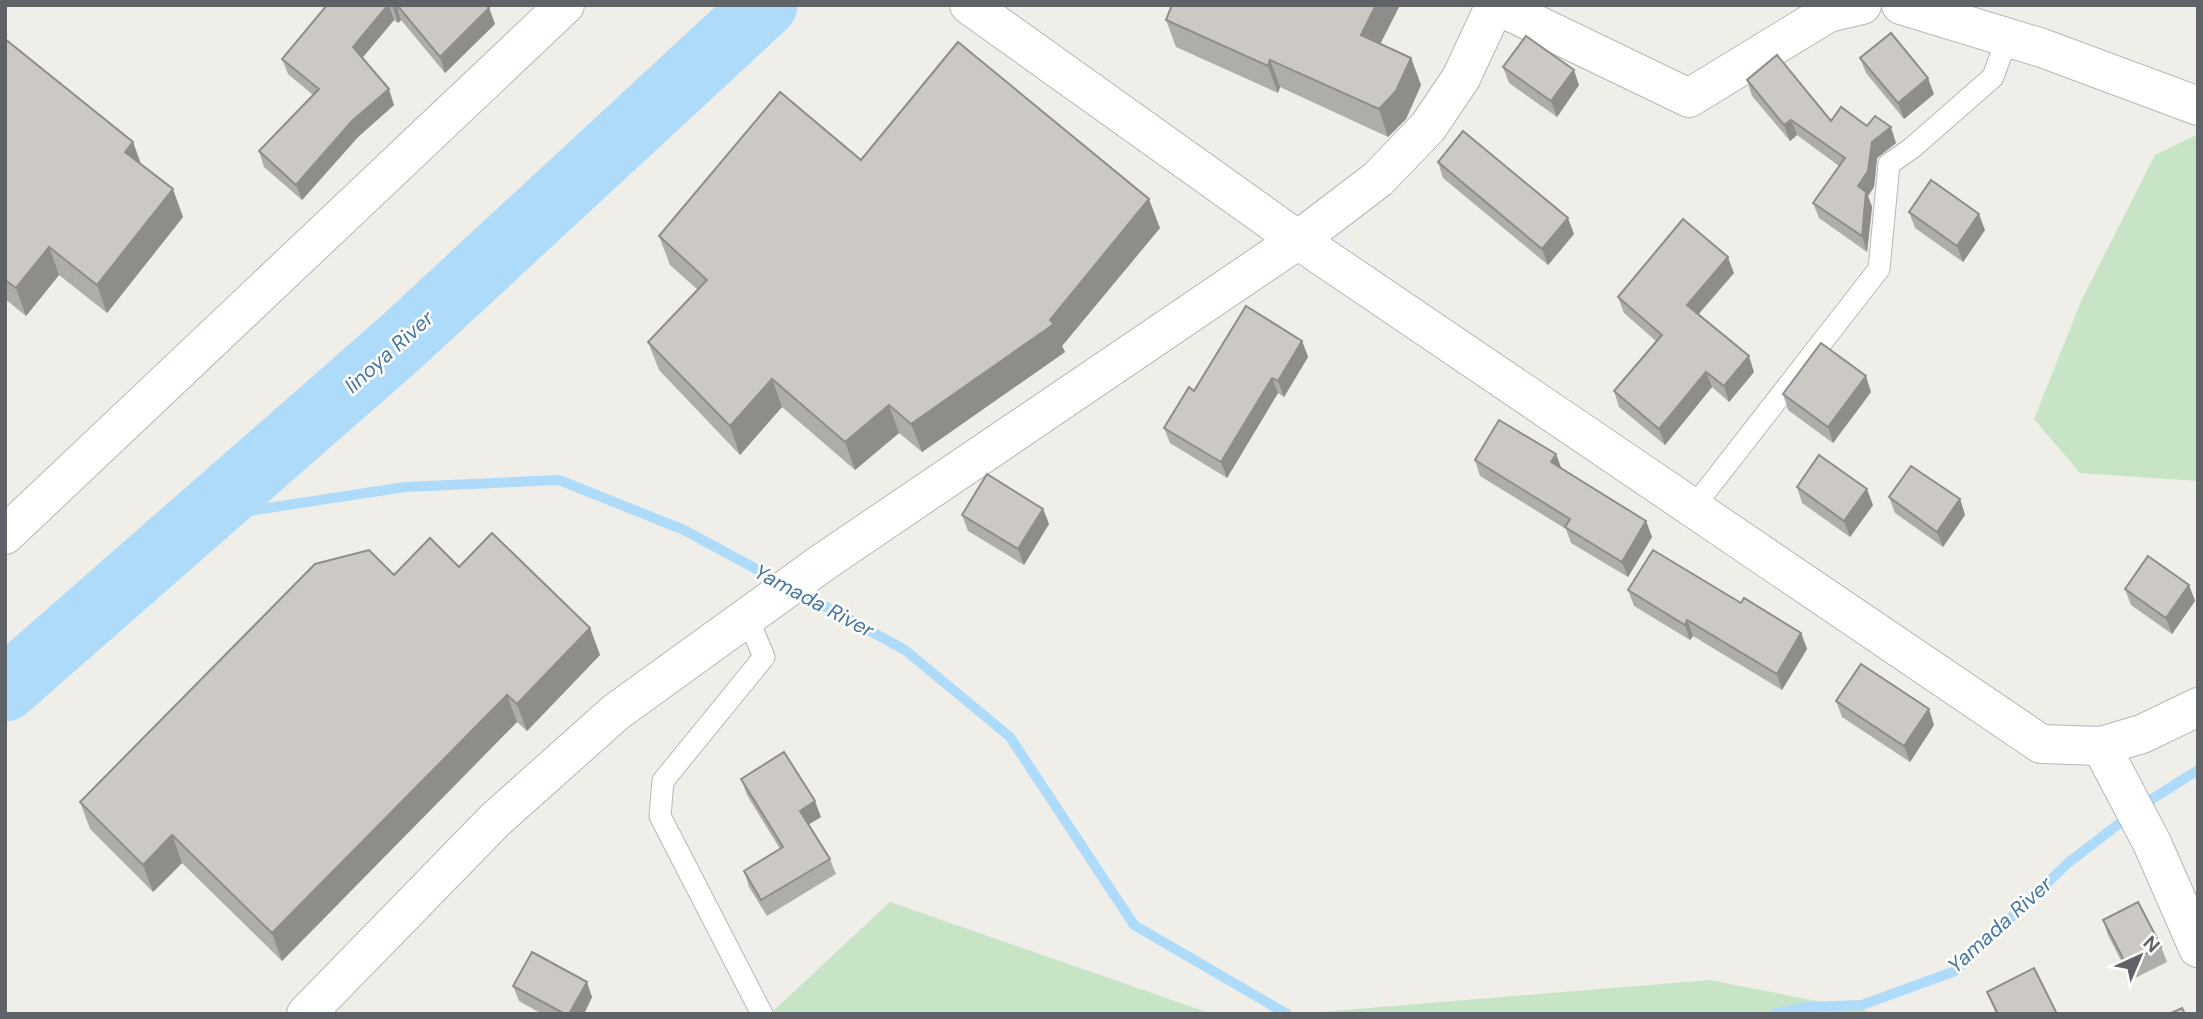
<svg xmlns="http://www.w3.org/2000/svg" width="2203" height="1019" font-family="'DM Sans',sans-serif">
<style>
.green{fill:#c7e5c6}
.lines{fill:none;stroke-linecap:round;stroke-linejoin:round}
.stream{stroke:#aedbfa;stroke-width:10}
.river{stroke:#aedbfa;stroke-width:65}
.service-casing{stroke:#b4b7bb;stroke-width:23}
.minor-casing{stroke:#b4b7bb;stroke-width:40}
.tertiary-casing{stroke:#b4b7bb;stroke-width:40}
.service{stroke:#fff;stroke-width:21}
.minor{stroke:#fff;stroke-width:38}
.tertiary{stroke:#fff;stroke-width:38}
.wall{fill:#afada9}
.shaded-wall{fill:#8f8d89}
.building{fill:#ccc9c4;stroke:#8f8d89;stroke-width:2}
.labels{text-anchor:middle;dominant-baseline:central;stroke-width:5;stroke-linejoin:round;paint-order:stroke}
.water-label{font-size:21px;font-style:italic;fill:#4777a3;stroke:#fff}
</style>
<rect width="100%" height="100%" fill="#f0eee8"/>
<!-- green -->
<g class="green">
<path d="M2198 134V481L2080 473 2034 419 2082 299 2155 155Z"/>
<path d="M890 902 1212 1014H770Z"/>
<path d="M1710 980 1882 1014H1296Z"/>
</g>
<g class="lines">
<!-- stream -->
<g class="stream">
<path d="M203 518 405 487 559 480 684 530 782 583"/>
<path d="M797 591 905 650 1010 737 1134 925 1287 1014"/>
<path d="M2141 806 2198 770"/>
<path d="M1774 1014 1807 1007 1862 1005 1955 971 2068 863 2129 816"/>
</g>
<!-- river -->
<path class="river" d="M5 689 400 343 765 5"/>
<defs>
<g id="service">
<path d="M1692 509 1879 269 1889 164 1912 148 1993 77 2007 38"/>
<path d="M748 619 764 657 663 781 660 816 762 1014"/>
</g>
<g id="minor">
<path d="M1496 5 1689 98 1828 13 1862 5"/>
<path d="M1901 5 2042 48 2198 106"/>
<path d="M2101 746 2152 843 2198 948"/>
</g>
<g id="tertiary">
<path d="M969 5 1298 240 2041 744 2101 746 2142 734 2198 707"/>
<path d="M5 535 565 5"/>
<path d="M306 1014 495 820 616 712 822 563 1298 240 1378 179 1428 127 1461 78 1495 5"/>
</g>
</defs>
<!-- service casing -->
<use href="#service" class="service-casing"/>
<!-- minor casing -->
<use href="#minor" class="minor-casing"/>
<!-- tertiary casing -->
<use href="#tertiary" class="tertiary-casing"/>
<!-- service -->
<use href="#service" class="service"/>
<!-- minor -->
<use href="#minor" class="minor"/>
<!-- tertiary -->
<use href="#tertiary" class="tertiary"/>
</g>
<!-- wall -->
<g class="wall">
<path d="M327 5H486L489 8 495 24 445 73 401 20 398 23 394 20 362 58 394 105 358 137 302 200 264 167 259 151 313 95 288 74 282 59Z"/>
<path d="M1165 5H1400L1380 44 1411 58 1421 85 1406 119 1388 137 1280 87 1278 93 1176 47 1166 20 1171 8Z"/>
<path d="M5 39 133 142 141 164 183 217 107 313 59 275 26 316 5 299Z"/>
<path d="M1860 58 1934 94 1904 119 1866 73Z"/>
<path d="M1503 67 1579 85 1557 117 1509 83Z"/>
<path d="M1747 80 1831 121 1867 126 1896 143 1877 158 1874 187 1868 196 1872 207 1867 252 1819 218 1813 203 1839 166 1797 135 1790 141 1752 96Z"/>
<path d="M861 160 1160 228 1062 346 1065 352 922 452 899 433 855 470 782 407 740 455 659 370 648 342 698 290 670 265 659 236Z"/>
<path d="M1438 162 1574 234 1548 265 1443 178Z"/>
<path d="M1909 212 1985 230 1963 262 1915 228Z"/>
<path d="M1734 273 1699 314 1754 372 1729 402 1712 387 1665 445 1619 407 1614 391 1656 341 1624 313 1618 297Z"/>
<path d="M1302 341 1308 357 1284 397 1278 393 1227 478 1170 443 1164 428 1194 391Z"/>
<path d="M1871 392 1833 443 1788 410 1783 394Z"/>
<path d="M1556 454 1561 468 1646 521 1652 537 1628 577 1571 543 1566 529 1480 476 1475 460Z"/>
<path d="M1797 487 1873 505 1850 537 1802 503Z"/>
<path d="M1889 497 1960 499 1965 515 1943 547 1895 513Z"/>
<path d="M1043 509 1049 524 1024 565 968 531 962 515Z"/>
<path d="M459 567 590 628 600 655 527 731 517 722 282 961 182 863 153 892 90 829 80 802 394 575Z"/>
<path d="M2189 585 2195 601 2172 634 2131 605 2125 589Z"/>
<path d="M1628 590 1741 603 1801 633 1807 649 1782 690 1693 636 1690 640 1634 606Z"/>
<path d="M1836 701 1934 725 1910 762 1842 717Z"/>
<path d="M741 779 821 817 809 824 830 859 836 874 767 916 749 887 744 871 780 849 747 795Z"/>
<path d="M2103 920 2161 946 2167 962 2131 980 2108 935Z"/>
<path d="M513 986 592 997 584 1014H542L519 1001Z"/>
<path d="M1987 992 2057 1014H1996Z"/>
</g>
<!-- shaded-wall -->
<g class="shaded-wall">
<path d="M388 5H389L394 20 358 63 353 47Z"/>
<path d="M395 5H396L401 20 398 23 393 7Z"/>
<path d="M1376 5H1400L1371 62 1361 35Z"/>
<path d="M489 8 495 24 445 73 440 57Z"/>
<path d="M1411 58 1421 85 1406 119 1388 137 1379 109Z"/>
<path d="M1270 60 1280 87 1278 93 1268 66Z"/>
<path d="M1574 70 1579 85 1557 117 1551 101Z"/>
<path d="M1928 78 1934 94 1904 119 1898 103Z"/>
<path d="M389 89 394 105 358 137 302 200 296 185 352 121Z"/>
<path d="M1791 120 1797 135 1790 141 1784 125Z"/>
<path d="M1891 127 1896 143 1877 158 1874 187 1868 196 1872 207 1867 252 1862 236 1858 186 1872 142Z"/>
<path d="M133 142 143 170 125 152Z"/>
<path d="M173 189 183 217 107 313 97 285Z"/>
<path d="M1149 199 1160 228 1062 346 1065 352 922 452 911 424 1050 320Z"/>
<path d="M1979 214 1985 230 1963 262 1957 246Z"/>
<path d="M1568 218 1574 234 1548 265 1542 249Z"/>
<path d="M49 247 59 275 26 316 16 288Z"/>
<path d="M1728 257 1734 273 1693 320 1687 305Z"/>
<path d="M1302 341 1308 357 1284 397 1278 381Z"/>
<path d="M1749 356 1754 372 1729 402 1724 386Z"/>
<path d="M1706 372 1712 387 1665 445 1659 429Z"/>
<path d="M1866 376 1871 392 1833 443 1828 427Z"/>
<path d="M1272 378 1278 393 1227 478 1221 462Z"/>
<path d="M772 379 782 407 740 455 730 426Z"/>
<path d="M889 405 899 433 855 470 845 442Z"/>
<path d="M1556 454 1562 470 1551 462Z"/>
<path d="M1867 489 1873 505 1850 537 1844 521Z"/>
<path d="M1960 499 1965 515 1943 547 1937 532Z"/>
<path d="M1043 509 1049 524 1024 565 1018 549Z"/>
<path d="M1646 521 1652 537 1628 577 1622 562Z"/>
<path d="M2189 585 2195 601 2172 634 2166 618Z"/>
<path d="M1687 620 1693 636 1690 640 1685 625Z"/>
<path d="M590 628 600 655 527 731 517 704Z"/>
<path d="M1801 633 1807 649 1782 690 1777 674Z"/>
<path d="M507 695 517 722 282 961 272 933Z"/>
<path d="M1929 709 1934 725 1910 762 1904 746Z"/>
<path d="M815 801 821 817 806 826 800 811Z"/>
<path d="M172 835 182 863 153 892 143 865Z"/>
<path d="M587 982 592 997 584 1014H569Z"/>
</g>
<!-- building -->
<g class="building">
<path d="M327 5H388L353 47 389 89 352 121 296 185 259 151 319 89 282 59Z"/>
<path d="M397 5H486L489 8 440 57Z"/>
<path d="M1172 5H1376L1361 35 1411 58 1396 91 1379 109 1270 60 1268 66 1166 20Z"/>
<path d="M1891 33 1928 78 1898 103 1860 58Z"/>
<path d="M1526 36 1574 70 1551 101 1503 67Z"/>
<path d="M5 39 133 142 125 152 173 189 97 285 49 247 16 288 5 280Z"/>
<path d="M958 42 1149 199 1050 320 1054 324 911 424 889 405 845 442 772 379 730 426 648 342 707 280 659 236 780 92 861 160Z"/>
<path d="M1777 55 1831 121 1841 107 1867 126 1875 116 1891 127 1872 142 1868 171 1858 186 1866 192 1862 236 1813 203 1845 158 1791 120 1784 125 1747 80Z"/>
<path d="M1463 131 1568 218 1542 249 1438 162Z"/>
<path d="M1931 180 1979 214 1957 246 1909 212Z"/>
<path d="M1683 219 1728 257 1687 305 1749 356 1724 386 1706 372 1659 429 1614 391 1662 335 1618 297Z"/>
<path d="M1246 306 1302 341 1278 381 1272 378 1221 462 1164 428 1189 387 1194 391Z"/>
<path d="M1821 343 1866 376 1828 427 1783 394Z"/>
<path d="M1499 420 1556 454 1551 462 1646 521 1622 562 1565 527 1570 519 1475 460Z"/>
<path d="M1819 455 1867 489 1844 521 1797 487Z"/>
<path d="M1911 466 1960 499 1937 532 1889 497Z"/>
<path d="M987 474 1043 509 1018 549 962 515Z"/>
<path d="M492 533 590 628 517 704 507 695 272 933 172 835 143 865 80 802 315 564 369 550 394 575 430 538 459 567Z"/>
<path d="M1653 550 1741 603 1744 598 1801 633 1777 674 1687 620 1685 625 1628 590Z"/>
<path d="M2148 556 2189 585 2166 618 2125 589Z"/>
<path d="M1861 664 1929 709 1904 746 1836 701Z"/>
<path d="M784 752 815 801 800 811 830 859 761 900 744 871 783 847 741 779Z"/>
<path d="M2138 902 2161 946 2126 964 2103 920Z"/>
<path d="M532 952 587 982 569 1014H565L513 986Z"/>
<path d="M2034 968 2057 1014H1998L1987 992Z"/>
<path d="M2182 1008 2185 1014H2169Z"/>
</g>
<g class="labels">
<!-- water labels -->
<g class="water-label">
<text transform="translate(389 352) rotate(-42)">Iinoya River</text>
<text transform="translate(814 601) rotate(28)">Yamada River</text>
<text transform="translate(2000 925) rotate(-42)">Yamada River</text>
</g>
</g>
<!-- border -->
<rect width="2203" height="1019" fill="none" stroke="#5f6367" stroke-width="14"/>
<!-- north arrow -->
<g transform="translate(2140 956) rotate(44)" stroke="#ffffff" stroke-width="5" paint-order="stroke">
<path d="M0-5L12 26L0 18L-12 26Z" fill="#5f6367"/>
<text y="-10" font-size="19" font-weight="bold" text-anchor="middle" fill="#5f6367">N</text>
</g>
</svg>
